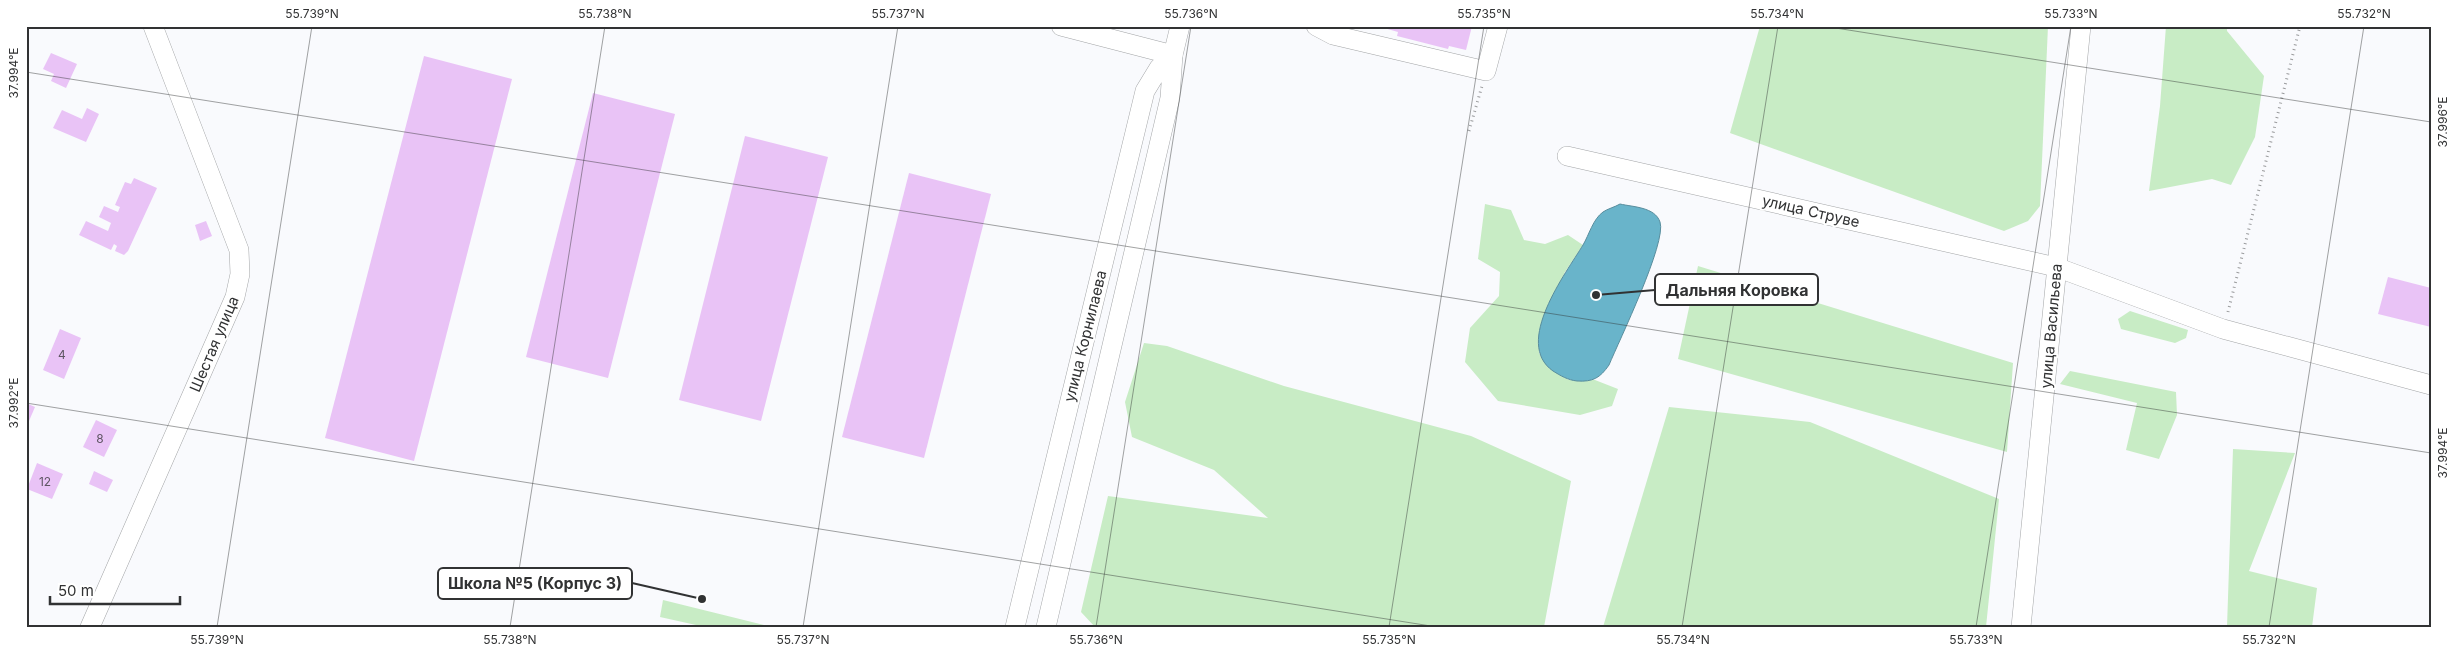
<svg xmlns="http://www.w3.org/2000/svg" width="2457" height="653" font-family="Inter,sans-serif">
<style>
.green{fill:#c8ecc5}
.water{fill:#69b4ca;stroke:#588d9d}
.building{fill:#e9c3f6}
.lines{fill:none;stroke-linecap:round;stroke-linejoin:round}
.minor-casing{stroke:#a3a5a7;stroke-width:20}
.path{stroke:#9a9b9d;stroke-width:3;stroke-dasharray:1 4;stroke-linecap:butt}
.minor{stroke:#fff;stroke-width:19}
.ticks{fill:none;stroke:#313233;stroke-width:1;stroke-opacity:0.45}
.labels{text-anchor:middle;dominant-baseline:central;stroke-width:4;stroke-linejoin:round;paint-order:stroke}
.number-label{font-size:12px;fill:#5f5664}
.street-label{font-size:15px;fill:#313233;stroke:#fff}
.leader{fill:none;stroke:#313233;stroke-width:2}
.callout-dot{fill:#313233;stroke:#fff;stroke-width:2}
.callout{fill:#fff;stroke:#313233;stroke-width:2}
.callout-label{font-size:16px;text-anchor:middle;font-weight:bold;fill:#313233}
.neatline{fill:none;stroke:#313233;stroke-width:2}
.ticks-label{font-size:12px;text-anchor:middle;fill:#313233}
</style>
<rect width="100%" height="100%" fill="#f9fafd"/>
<!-- green -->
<g class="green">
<path d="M1760 26H2048L2040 206 2028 221 2004 231 1730 133Z"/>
<path d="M2166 26H2227V31L2264 76 2255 137 2231 185 2212 179 2149 191 2160 106Z"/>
<path d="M1485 204 1511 210 1524 240 1545 244 1568 235 1583 245 1565 272 1539 332V353L1549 368 1569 380H1595L1618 389 1612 406 1580 415 1498 401 1465 362 1470 328 1499 296 1500 272 1478 259Z"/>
<path d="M1698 266 2013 363 2007 452 1678 359Z"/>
<path d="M2130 311 2188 330 2186 338 2175 343 2121 329 2118 319Z"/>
<path d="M1144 343 1167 346 1284 386 1471 436 1571 481 1544 627H1095L1081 612 1108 496 1268 518 1214 470 1132 437 1125 402Z"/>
<path d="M2070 371 2176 392 2177 415 2159 459 2126 450 2137 403 2060 384Z"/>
<path d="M1669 407 1810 422 1999 499 1986 627H1603Z"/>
<path d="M2233 449 2295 453 2249 571 2317 588 2312 627H2227Z"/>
<path d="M663 600 772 627H705L660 617Z"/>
</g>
<!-- water -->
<path class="water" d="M1620 204C1633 207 1655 207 1660 222 1667 242 1619 341 1609 365 1600 378 1593 382 1577 381 1568 380 1561 376 1553 371 1513 343 1566 273 1583 245 1589 235 1593 219 1603 212 1607 209 1615 207 1620 204Z"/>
<!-- building -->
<g class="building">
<path d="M1377 26H1472L1466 50 1449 46 1448 49 1397 36 1398 32Z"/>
<path d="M51 53 77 64 66 88 51 81 54 74 43 69Z"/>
<path d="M424 56 512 79 414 461 325 438Z"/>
<path d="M593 93 675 114 608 378 526 357Z"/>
<path d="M87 108 99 114 86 142 53 128 62 110 82 119Z"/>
<path d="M745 136 828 157 761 421 679 400Z"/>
<path d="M909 173 991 194 924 458 842 437Z"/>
<path d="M134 178 157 188 128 251 124 255 115 251 117 246 114 244 111 250 79 235 86 221 108 231 111 223 99 217 104 206 118 212 120 207 115 205 125 182 131 184Z"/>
<path d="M206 221 212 236 200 241 195 225Z"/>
<path d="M2388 277 2431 288V327L2378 314Z"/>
<path d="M60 329 81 338 64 379 43 370Z"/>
<path d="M26 403 35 407 26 428Z"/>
<path d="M96 420 117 430 104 457 83 447Z"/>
<path d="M37 463 63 474 52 499 27 489Z"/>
<path d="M94 471 113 480 107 492 89 484Z"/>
</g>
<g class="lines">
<defs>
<g id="minor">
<path d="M1061 26 1173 55 1180 26"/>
<path d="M1316 26 1333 35 1486 71 1498 26"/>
<path d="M1567 156 2056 267 2223 329 2431 385"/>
<path d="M90 627 235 297 240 274 239 250 153 26"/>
<path d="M1015 627 1145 91 1159 68 1173 55 1170 98 1046 627"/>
<path d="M2021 627 2081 26"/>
</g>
</defs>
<!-- minor casing -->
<use href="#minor" class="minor-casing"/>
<!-- path -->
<g class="path">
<path d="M1150 26H1151"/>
<path d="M1469 131 1482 86"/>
<path d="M2228 312 2300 26"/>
</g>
<!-- minor -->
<use href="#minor" class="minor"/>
</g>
<!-- ticks -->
<path class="ticks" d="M1823 26 2431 122M26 72 2431 453M26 403 1437 627M217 627 312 26M510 627 605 26M803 627 898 26M1096 627 1191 26M1389 627 1484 26M1682 627 1778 26M1976 627 2071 26M2269 627 2364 26"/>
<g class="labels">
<!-- number labels -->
<g class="number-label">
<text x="62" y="354">4</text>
<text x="100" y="438">8</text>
<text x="45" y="481">12</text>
</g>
<!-- street labels -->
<g class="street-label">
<text transform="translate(1811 211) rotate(13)">улица Струве</text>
<text transform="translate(2051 326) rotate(-85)">улица Васильева</text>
<text transform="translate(1085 336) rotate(-76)">улица Корнилаева</text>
<text transform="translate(214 344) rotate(-67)">Шестая улица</text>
</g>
</g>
<!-- callouts -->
<path class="leader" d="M1596 295L1655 290M702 599L632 583"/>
<g class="callout-dot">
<circle cx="1596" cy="295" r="5"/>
<circle cx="702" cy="599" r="5"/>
</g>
<g class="callout">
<rect x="1655" y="274" width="163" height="31" rx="5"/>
<rect x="438" y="568" width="194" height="31" rx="5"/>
</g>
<g class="callout-label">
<text x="1737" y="296">Дальняя Коровка</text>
<text x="535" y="589">Школа №5 (Корпус 3)</text>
</g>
<!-- border -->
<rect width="2457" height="653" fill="none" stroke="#ffffff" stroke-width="55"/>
<!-- scale -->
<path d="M50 596v8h130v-8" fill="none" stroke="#313233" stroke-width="2.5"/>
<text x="58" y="596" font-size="15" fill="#313233" stroke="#ffffff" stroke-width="4" paint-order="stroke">50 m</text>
<rect x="28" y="28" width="2402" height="598" class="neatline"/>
<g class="ticks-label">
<text x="312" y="18">55.739°N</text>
<text x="605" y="18">55.738°N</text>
<text x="898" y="18">55.737°N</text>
<text x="1191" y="18">55.736°N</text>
<text x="1484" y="18">55.735°N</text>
<text x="1777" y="18">55.734°N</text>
<text x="2071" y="18">55.733°N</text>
<text x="2364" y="18">55.732°N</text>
<text transform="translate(14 73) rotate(-90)" y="4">37.994°E</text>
<text transform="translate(2443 122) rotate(-90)" y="4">37.996°E</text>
<text transform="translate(14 403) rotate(-90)" y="4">37.992°E</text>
<text transform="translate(2443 453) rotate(-90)" y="4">37.994°E</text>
<text x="217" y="644">55.739°N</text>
<text x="510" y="644">55.738°N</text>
<text x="803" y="644">55.737°N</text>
<text x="1096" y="644">55.736°N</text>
<text x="1389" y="644">55.735°N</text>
<text x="1683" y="644">55.734°N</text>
<text x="1976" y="644">55.733°N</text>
<text x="2269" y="644">55.732°N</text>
</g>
</svg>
